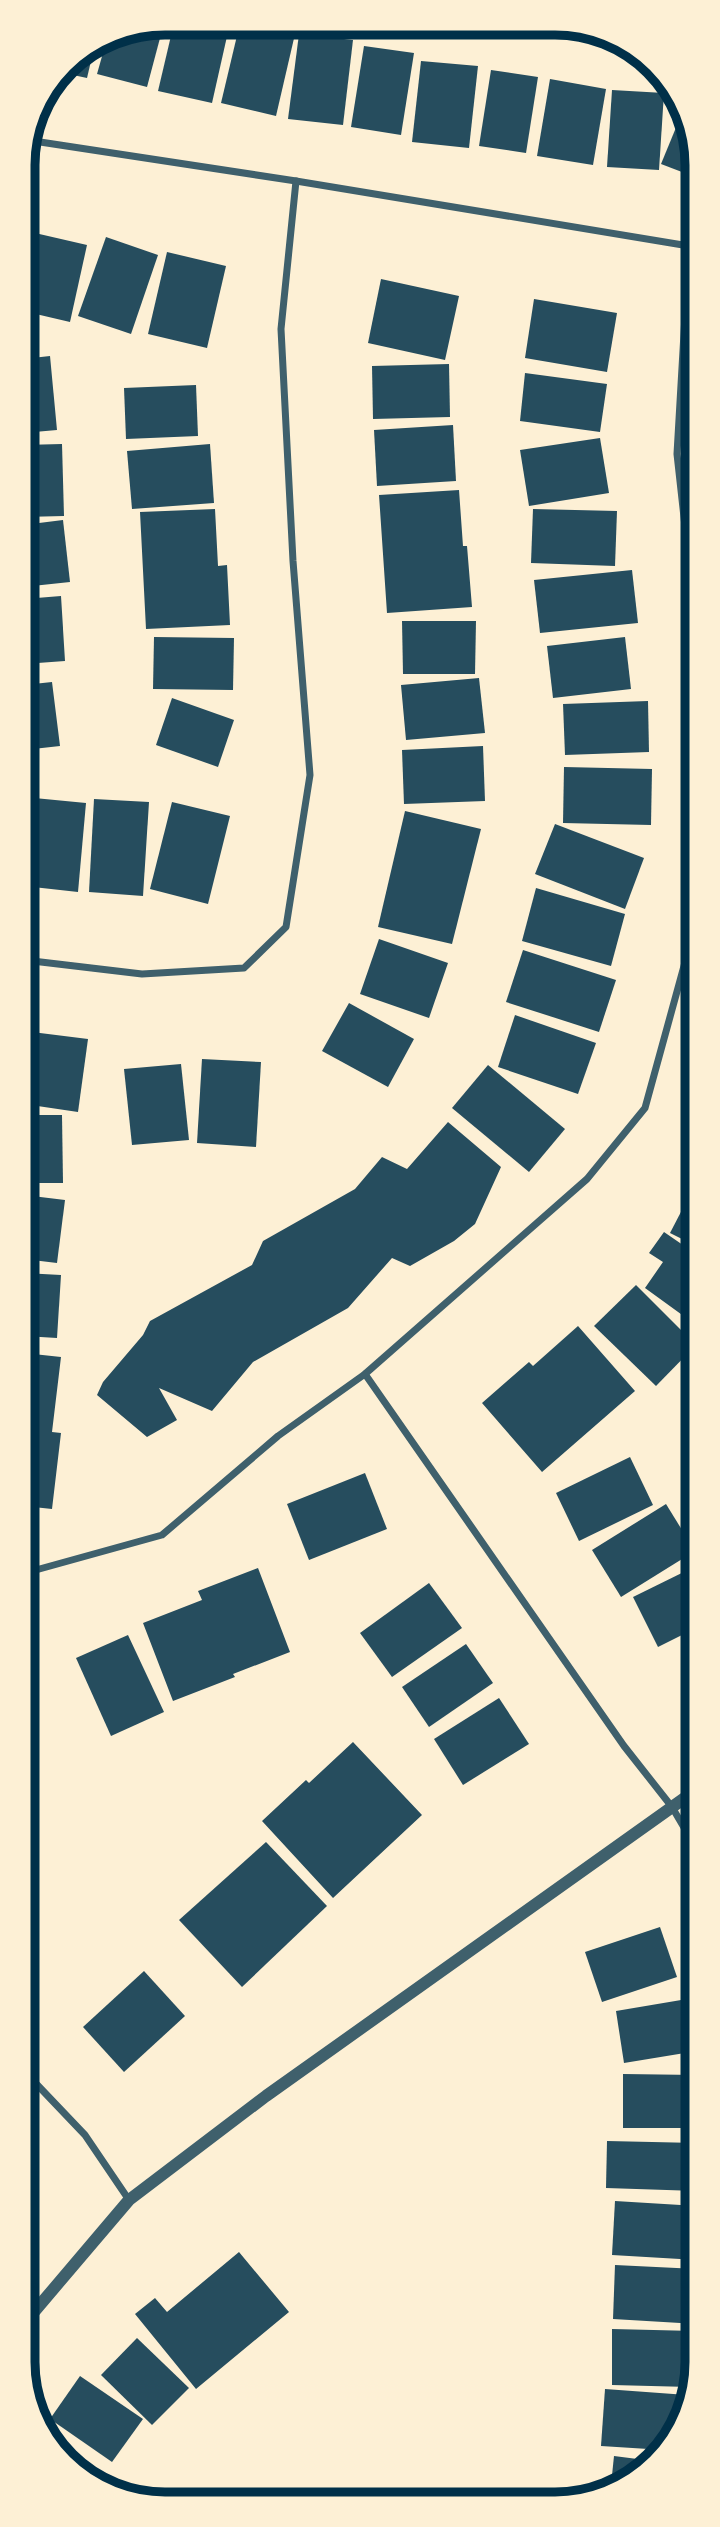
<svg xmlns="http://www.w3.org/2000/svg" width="720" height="2527" font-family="'Varela Round',sans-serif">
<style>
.building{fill:#264d5e}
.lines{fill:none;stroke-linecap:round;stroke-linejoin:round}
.minor{stroke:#3f606c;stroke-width:7}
.tertiary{stroke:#3f606c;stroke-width:12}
.rim{fill:none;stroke:#003049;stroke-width:9}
</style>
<rect width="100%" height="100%" fill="#fdf0d5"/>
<!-- building -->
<g class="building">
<path d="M164 23 147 87 97 74 108 35Z"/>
<path d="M174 23H230L212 103 158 91Z"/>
<path d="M240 23H251L295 34 276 116 221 103Z"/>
<path d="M299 34 353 40 343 125 288 119Z"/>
<path d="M95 44 87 78 59 72 65 64Z"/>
<path d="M364 46 414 53 401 135 351 127Z"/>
<path d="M421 61 478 66 469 148 412 142Z"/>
<path d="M491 70 538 77 526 153 479 146Z"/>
<path d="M550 79 606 89 593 165 537 156Z"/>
<path d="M612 90 664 93 659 170 607 167Z"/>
<path d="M682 113 695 138V177L661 164Z"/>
<path d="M35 233 87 245 70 322 23 311V284Z"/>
<path d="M106 237 158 255 131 334 78 316Z"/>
<path d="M167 252 226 266 207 348 148 334Z"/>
<path d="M381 279 459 296 445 360 368 343Z"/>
<path d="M534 299 617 313 607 372 525 358Z"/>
<path d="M50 356 57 430 23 433V359Z"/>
<path d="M449 364 450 417 373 419 372 366Z"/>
<path d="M525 373 607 384 600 432 520 421Z"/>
<path d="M196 385 198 436 126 439 124 388Z"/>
<path d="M453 425 456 481 377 486 374 430Z"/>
<path d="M600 438 609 493 529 506 520 450Z"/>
<path d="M62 444 64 516 23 517V445Z"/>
<path d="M210 444 214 503 132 509 127 451Z"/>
<path d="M459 490 463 546H467L472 607 387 613 379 495Z"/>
<path d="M215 509 218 566 227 565 230 625 146 629 140 512Z"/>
<path d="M533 509 617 511 615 566 531 563Z"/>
<path d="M63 520 70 582 23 587V525Z"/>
<path d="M632 570 638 623 540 633 534 580Z"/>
<path d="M61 596 65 661 24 664V599Z"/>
<path d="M402 621H476L475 674H403Z"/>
<path d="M154 637 234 638 233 690 153 689Z"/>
<path d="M625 637 631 689 553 698 547 646Z"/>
<path d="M479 678 485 733 406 740 401 685Z"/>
<path d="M52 682 60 746 24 750V685Z"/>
<path d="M172 698 234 720 218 767 156 745Z"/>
<path d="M648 701 649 752 565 755 563 704Z"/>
<path d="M483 746 485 801 404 804 402 750Z"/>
<path d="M564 767 652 769 651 825 563 823Z"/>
<path d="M24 797 86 803 78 892 24 886Z"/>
<path d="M94 799 149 802 143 896 89 892Z"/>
<path d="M172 802 230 816 208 904 150 889Z"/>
<path d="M405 811 481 829 452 944 378 927Z"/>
<path d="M555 824 644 858 625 909 535 874Z"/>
<path d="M536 888 625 914 611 966 522 941Z"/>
<path d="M379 939 448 963 429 1018 360 994Z"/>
<path d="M523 950 616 980 599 1032 506 1002Z"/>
<path d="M349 1003 414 1039 388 1087 322 1051Z"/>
<path d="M515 1015 596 1043 578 1094 498 1067Z"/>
<path d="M24 1031 88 1039 78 1112 24 1104Z"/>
<path d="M202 1059 261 1062 256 1147 197 1143Z"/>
<path d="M181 1064 189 1140 132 1145 124 1069Z"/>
<path d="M488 1065 565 1129 529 1172 452 1108Z"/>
<path d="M24 1115H62L63 1183H24Z"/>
<path d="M448 1122 501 1167 475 1224 454 1241 410 1266 392 1258 348 1308 253 1362 212 1411 159 1388 177 1420 147 1437 97 1395 103 1382 143 1335 150 1321 252 1265 263 1241 355 1189 382 1157 407 1169Z"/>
<path d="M696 1183V1246L670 1233Z"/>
<path d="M24 1195 65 1200 57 1263 24 1259Z"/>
<path d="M664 1232 696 1254V1325L645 1288 663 1262 649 1253Z"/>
<path d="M24 1273 61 1275 57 1338 24 1336Z"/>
<path d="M636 1285 696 1345 656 1386 594 1326Z"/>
<path d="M578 1326 635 1391 542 1472 482 1403 529 1362 533 1366Z"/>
<path d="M24 1353 61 1357 52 1432 61 1433 52 1509 24 1506Z"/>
<path d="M630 1457 653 1505 579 1541 556 1493Z"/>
<path d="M365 1473 387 1529 309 1560 287 1504Z"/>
<path d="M666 1504 695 1551 621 1597 592 1550Z"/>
<path d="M696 1566V1628L658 1647 633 1597Z"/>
<path d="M258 1568 290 1652 233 1674 235 1677 173 1701 143 1623 202 1600 198 1591Z"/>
<path d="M429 1583 462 1628 392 1677 360 1633Z"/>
<path d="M128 1635 164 1712 111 1736 76 1658Z"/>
<path d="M466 1644 493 1683 429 1727 402 1687Z"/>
<path d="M25 1672H31L35 1744 25 1745Z"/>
<path d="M499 1698 529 1744 463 1785 434 1739Z"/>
<path d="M353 1742 422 1815 333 1898 262 1821 306 1780 309 1783Z"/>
<path d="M25 1786 37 1788 26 1845H25Z"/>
<path d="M266 1842 327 1906 242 1987 179 1920Z"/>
<path d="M660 1927 677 1977 602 2002 585 1952Z"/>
<path d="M144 1971 185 2016 124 2072 83 2027Z"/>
<path d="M693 1998 697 2020V2051L624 2063 616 2011Z"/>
<path d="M623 2074 697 2075V2128H623Z"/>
<path d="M607 2141 697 2143V2191L606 2188Z"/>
<path d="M615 2201 697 2206V2260L612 2255Z"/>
<path d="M239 2252 289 2312 196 2389 135 2314 155 2298 167 2312Z"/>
<path d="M615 2265 697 2269V2324L613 2319Z"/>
<path d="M612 2329 695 2331V2377L690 2387 612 2385Z"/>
<path d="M137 2338 189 2388 152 2425 101 2375Z"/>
<path d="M80 2376 143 2419 112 2462 50 2419Z"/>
<path d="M605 2389 687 2395 664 2450 601 2446Z"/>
<path d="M614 2456 653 2461 611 2485Z"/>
</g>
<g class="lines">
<!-- minor -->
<g class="minor">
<path d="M27 140 296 181 695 247"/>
<path d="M689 247 677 454 695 617"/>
<path d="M24 960 142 974 244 968 286 927 310 775 293 561 281 329 296 181"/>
<path d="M365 1374 624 1746 672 1807 696 1848"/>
<path d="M25 1573 162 1535 278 1436 365 1374 587 1179 645 1108 695 926"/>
<path d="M25 2072 85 2135 129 2200"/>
</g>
<!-- tertiary -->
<path class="tertiary" d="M25 2318 33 2313 129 2200 266 2096 696 1790"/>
</g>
<!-- crop -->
<path d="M0 0H720V2527H0ZM165 35H555A130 130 0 0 1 685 165V2362A130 130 0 0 1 555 2492H165A130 130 0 0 1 35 2362V165A130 130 0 0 1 165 35Z" fill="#fdf0d5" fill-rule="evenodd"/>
<path class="rim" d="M165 35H555A130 130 0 0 1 685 165V2362A130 130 0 0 1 555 2492H165A130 130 0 0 1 35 2362V165A130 130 0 0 1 165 35Z"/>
</svg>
